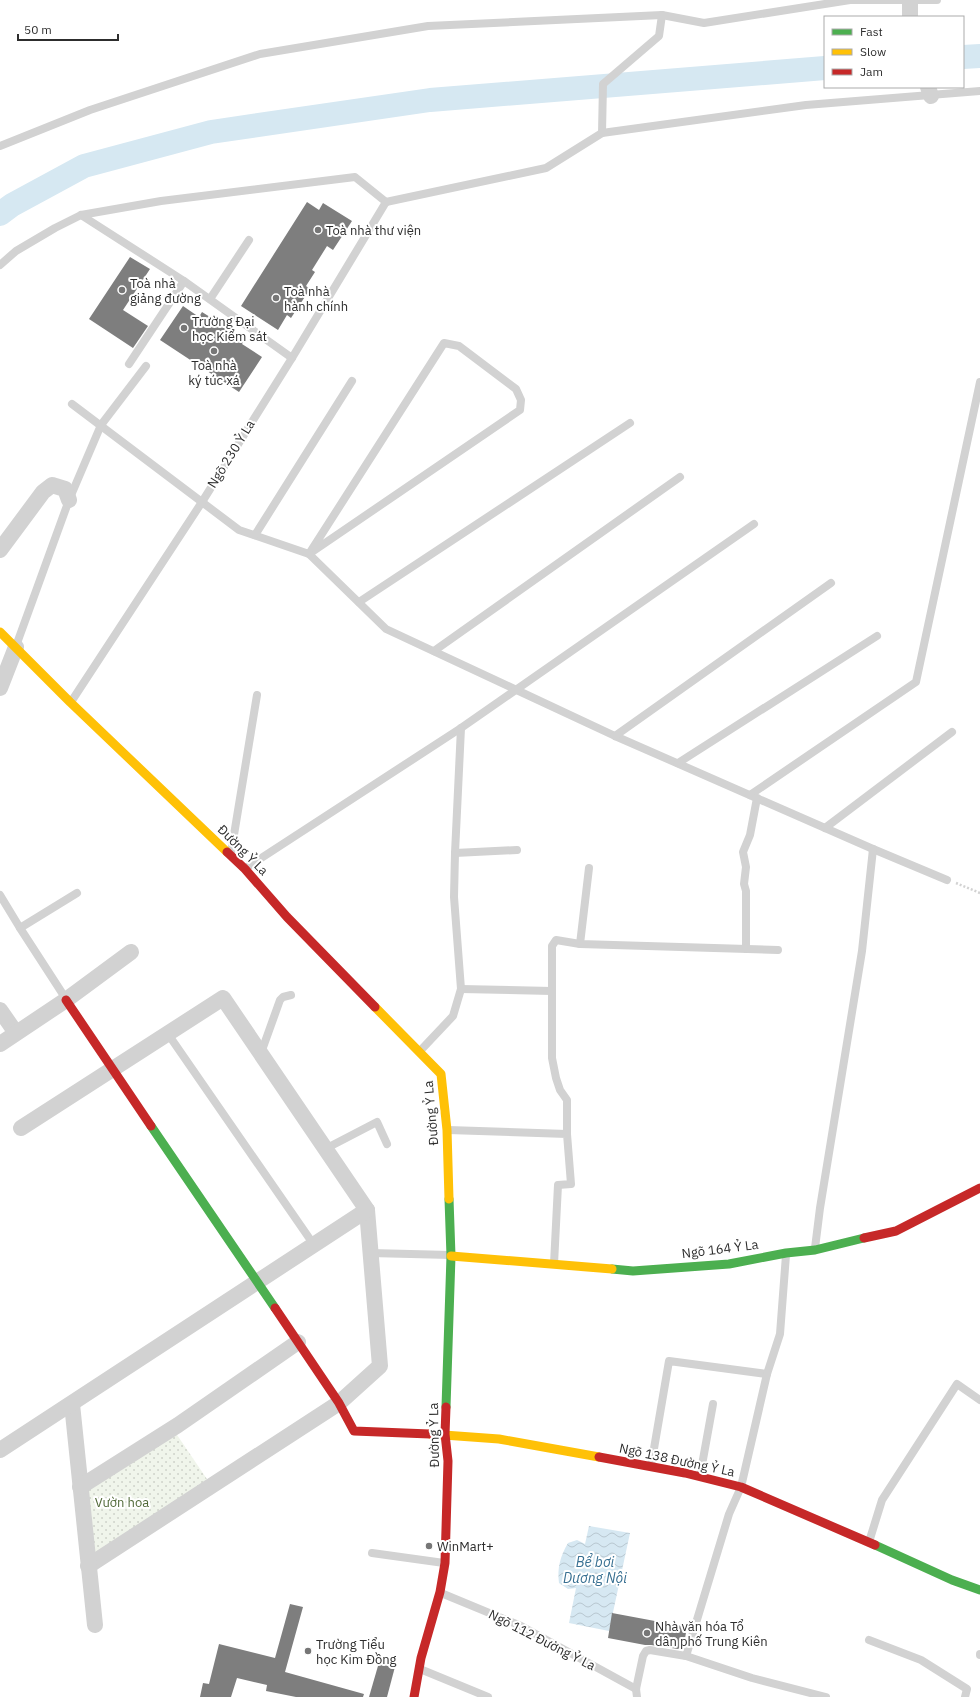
<svg xmlns="http://www.w3.org/2000/svg" width="980" height="1697" font-family="'IBM Plex Sans',sans-serif">
<style>
.green{fill:url(#green-dots)}
.water{fill:url(#water-waves)}
.lines{fill:none;stroke-linecap:round;stroke-linejoin:round}
.river{stroke:#d6e8f2;stroke-width:24}
.building{fill:#7e7e7e}
.path{stroke:#d2d2d2;stroke-width:2.5;stroke-dasharray:2 2;stroke-linecap:butt}
.lane{stroke:#d2d2d2;stroke-width:8}
.street{stroke:#d2d2d2;stroke-width:16}
.fast{stroke:#4caf50;stroke-width:9}
.slow{stroke:#ffc107;stroke-width:9}
.jam{stroke:#c62828;stroke-width:9}
.poi-dot{fill:#767676;stroke:#fff;stroke-width:1.5}
.labels{text-anchor:middle;dominant-baseline:central;stroke-width:4;stroke-linejoin:round;paint-order:stroke}
.poi-label{font-size:13px;fill:#2d2d2d;stroke:#fff;text-anchor:start}
.street-label{font-size:13px;fill:#2d2d2d;stroke:#fff}
.park-label{font-size:13px;fill:#516a39;stroke:#fff}
.water-label{font-size:14px;font-style:italic;fill:#387092;stroke:#fff}
</style>
<defs>
<pattern id="green-dots" width="8" height="8" patternUnits="userSpaceOnUse"><rect width="8" height="8" fill="#f0f5eb"/><path d="M2 2h.1M6 6h.1" fill="none" stroke="#ced2ca" stroke-width="1.8" stroke-linecap="round"/></pattern>
<pattern id="water-waves" width="16" height="10" patternUnits="userSpaceOnUse"><rect width="16" height="10" fill="#d6e8f2"/><path d="M0 5q4-4 8 0t8 0" fill="none" stroke="#b8c7d0"/></pattern>
</defs>
<rect width="100%" height="100%" fill="#fff"/>
<!-- green -->
<path class="green" d="M173 1429 211 1485 89 1564 81 1487Z"/>
<!-- water -->
<path class="water" d="M589 1526 630 1533 609 1631 569 1623 576 1588 568 1589 559 1583C557 1568 560 1557 568 1543L577 1540 585 1544Z"/>
<g class="lines">
<!-- river -->
<g class="river">
<path d="M963 57 980 56"/>
<path d="M0 214 12 205 84 166 211 132 430 100 825 68"/>
</g>
</g>
<!-- building -->
<g class="building">
<path d="M307 202 319 210 323 203 352 221 333 250 327 246 312 270 315 272 306 286 310 289 291 318 287 315 278 330 241 306Z"/>
<path d="M130 257 150 269 123 310 148 326 133 348 89 319Z"/>
<path d="M183 306 199 317 202 312 245 339 242 344 262 357 239 392 160 340Z"/>
<path d="M290 1604 303 1607 285 1672 364 1694 363 1697H296L266 1691 267 1685 237 1678 231 1697H200L203 1683 209 1684 219 1644 275 1658Z"/>
<path d="M612 1613 687 1627 684 1644 678 1649 651 1645H645L608 1638Z"/>
<path d="M380 1659 396 1663 387 1697H369Z"/>
</g>
<g class="lines">
<!-- path -->
<path class="path" d="M956 883 980 893"/>
<!-- lane -->
<g class="lane">
<path d="M602 133 603 84 659 36 662 15"/>
<path d="M0 146 90 110 260 54 428 26 662 15 704 23 850 0H937"/>
<path d="M386 202 546 168 602 133 806 105 980 91"/>
<path d="M81 215 184 281 292 358"/>
<path d="M0 265 16 251 55 228 81 215 161 201 355 177 386 202"/>
<path d="M210 299 249 240"/>
<path d="M444 343 459 346 516 389 521 400 520 410 309 554Z"/>
<path d="M129 364 184 281"/>
<path d="M72 404 239 530 309 554 386 629 615 736 873 849 947 880"/>
<path d="M255 535 352 381"/>
<path d="M359 602 630 423"/>
<path d="M16 646 69 500 101 425 146 366"/>
<path d="M434 651 680 477"/>
<path d="M71 702 202 502 292 358 386 202"/>
<path d="M615 736 831 583"/>
<path d="M678 763 877 636"/>
<path d="M750 795 916 682 980 382"/>
<path d="M825 828 952 732"/>
<path d="M231 853 257 695"/>
<path d="M455 853 517 850"/>
<path d="M246 868 461 728 754 524"/>
<path d="M0 895 20 928 66 999"/>
<path d="M20 928 77 893"/>
<path d="M580 944 589 868"/>
<path d="M746 949V891L744 884 746 867 743 852 750 835 757 798"/>
<path d="M461 989 552 991"/>
<path d="M168 1034 314 1245"/>
<path d="M420 1051 453 1016 461 989 454 897 455 853 461 728"/>
<path d="M261 1053 280 1000 283 997 291 995"/>
<path d="M448 1130 567 1134 571 1184 558 1185 554 1264"/>
<path d="M567 1134V1100L560 1090 556 1078 552 1058V946L556 940 580 944 778 950"/>
<path d="M325 1149 377 1122 387 1144"/>
<path d="M815 1248 820 1208 862 951 873 849"/>
<path d="M370 1253 451 1255"/>
<path d="M651 1466 669 1361 767 1374"/>
<path d="M700 1476 713 1404"/>
<path d="M869 1542 882 1500 957 1384 980 1400"/>
<path d="M372 1553 444 1563"/>
<path d="M441 1593 521 1626 636 1689"/>
<path d="M869 1640 921 1660 967 1689 965 1697"/>
<path d="M980 1655V1654"/>
<path d="M686 1656 729 1514 741 1487 767 1374 780 1334 786 1255"/>
<path d="M420 1669 488 1697"/>
<path d="M637 1697 636 1689 643 1656 646 1651 650 1650 686 1656 752 1678 826 1697"/>
</g>
<!-- street -->
<g class="street">
<path d="M910 17V1"/>
<path d="M928 87 931 96"/>
<path d="M0 550 43 492 52 485 65 489 69 500"/>
<path d="M0 688 16 647"/>
<path d="M0 1010 16 1033"/>
<path d="M0 1044 66 1000 131 952"/>
<path d="M21 1128 223 998 367 1210 380 1366 339 1403 88 1566"/>
<path d="M72 1404 95 1625"/>
<path d="M0 1450 367 1210"/>
<path d="M80 1487 178 1425 298 1342"/>
</g>
<!-- fast -->
<g class="fast">
<path d="M151 1126 275 1308"/>
<path d="M612 1269 633 1271 729 1264 786 1253 815 1250 864 1238"/>
<path d="M446 1407 451 1256 449 1199"/>
<path d="M875 1545 952 1580 980 1590"/>
</g>
<!-- slow -->
<g class="slow">
<path d="M0 632 70 702 227 852"/>
<path d="M375 1007 441 1074 447 1130 449 1199"/>
<path d="M451 1256 612 1269"/>
<path d="M430 1434 499 1439 599 1457"/>
</g>
<!-- jam -->
<g class="jam">
<path d="M227 852 245 869 287 917 375 1007"/>
<path d="M66 1000 151 1126"/>
<path d="M864 1238 896 1231 980 1188"/>
<path d="M275 1308 339 1403 354 1431 430 1434"/>
<path d="M599 1457 685 1473 741 1487 875 1545"/>
<path d="M414 1697 421 1658 440 1592 445 1563 448 1461 445 1434 446 1407"/>
</g>
</g>
<!-- markers -->
<g class="poi-dot">
<circle cx="318" cy="230" r="4"/>
<circle cx="122" cy="290" r="4"/>
<circle cx="276" cy="298" r="4"/>
<circle cx="184" cy="328" r="4"/>
<circle cx="214" cy="351" r="4"/>
<circle cx="429" cy="1546" r="4"/>
<circle cx="647" cy="1633" r="4"/>
<circle cx="308" cy="1651" r="4"/>
</g>
<g class="labels">
<!-- poi labels -->
<g class="poi-label">
<text x="326" y="230">Toà nhà thư viện</text>
<text x="130" y="283">Toà nhà<tspan x="130" dy="15">giảng đường</tspan></text>
<text x="284" y="291">Toà nhà<tspan x="284" dy="15">hành chính</tspan></text>
<text x="192" y="321">Trường Đại<tspan x="192" dy="15">học Kiểm sát</tspan></text>
<text x="214" y="365" text-anchor="middle">Toà nhà<tspan x="214" dy="15">ký túc xá</tspan></text>
<text x="437" y="1546">WinMart+</text>
<text x="655" y="1626">Nhà văn hóa Tổ<tspan x="655" dy="15">dân phố Trung Kiên</tspan></text>
<text x="316" y="1644">Trường Tiểu<tspan x="316" dy="15">học Kim Đồng</tspan></text>
</g>
<!-- street labels -->
<g class="street-label">
<text transform="translate(231 454) rotate(-58)">Ngõ 230 Ỷ La</text>
<text transform="translate(243 850) rotate(45)">Đường Ỷ La</text>
<text transform="translate(431 1113) rotate(-95)">Đường Ỷ La</text>
<text transform="translate(720 1249) rotate(-7)">Ngõ 164 Ỷ La</text>
<text transform="translate(434 1435) rotate(-91)">Đường Ỷ La</text>
<text transform="translate(677 1460) rotate(12)">Ngõ 138 Đường Ỷ La</text>
<text transform="translate(542 1640) rotate(27)">Ngõ 112 Đường Ỷ La</text>
</g>
<!-- park labels -->
<g class="park-label">
<text x="122" y="1502">Vườn hoa</text>
</g>
<!-- water labels -->
<g class="water-label">
<text x="595" y="1562">Bể bơi<tspan x="595" dy="16">Dương Nội</tspan></text>
</g>
</g>
<!-- legend -->
<rect x="824" y="16" width="140" height="72" fill="#ffffff" stroke="#ababab"/>
<rect x="832" y="29" width="20" height="6" fill="#4caf50" stroke="#ababab"/>
<text x="860" y="36" font-size="12" fill="#2d2d2d">Fast</text>
<rect x="832" y="49" width="20" height="6" fill="#ffc107" stroke="#ababab"/>
<text x="860" y="56" font-size="12" fill="#2d2d2d">Slow</text>
<rect x="832" y="69" width="20" height="6" fill="#c62828" stroke="#ababab"/>
<text x="860" y="76" font-size="12" fill="#2d2d2d">Jam</text>
<!-- scale -->
<path d="M18 34v6h100v-6" fill="none" stroke="#2d2d2d" stroke-width="2"/>
<text x="24" y="34" font-size="12" fill="#2d2d2d" stroke="#ffffff" stroke-width="3" paint-order="stroke">50 m</text>
</svg>
